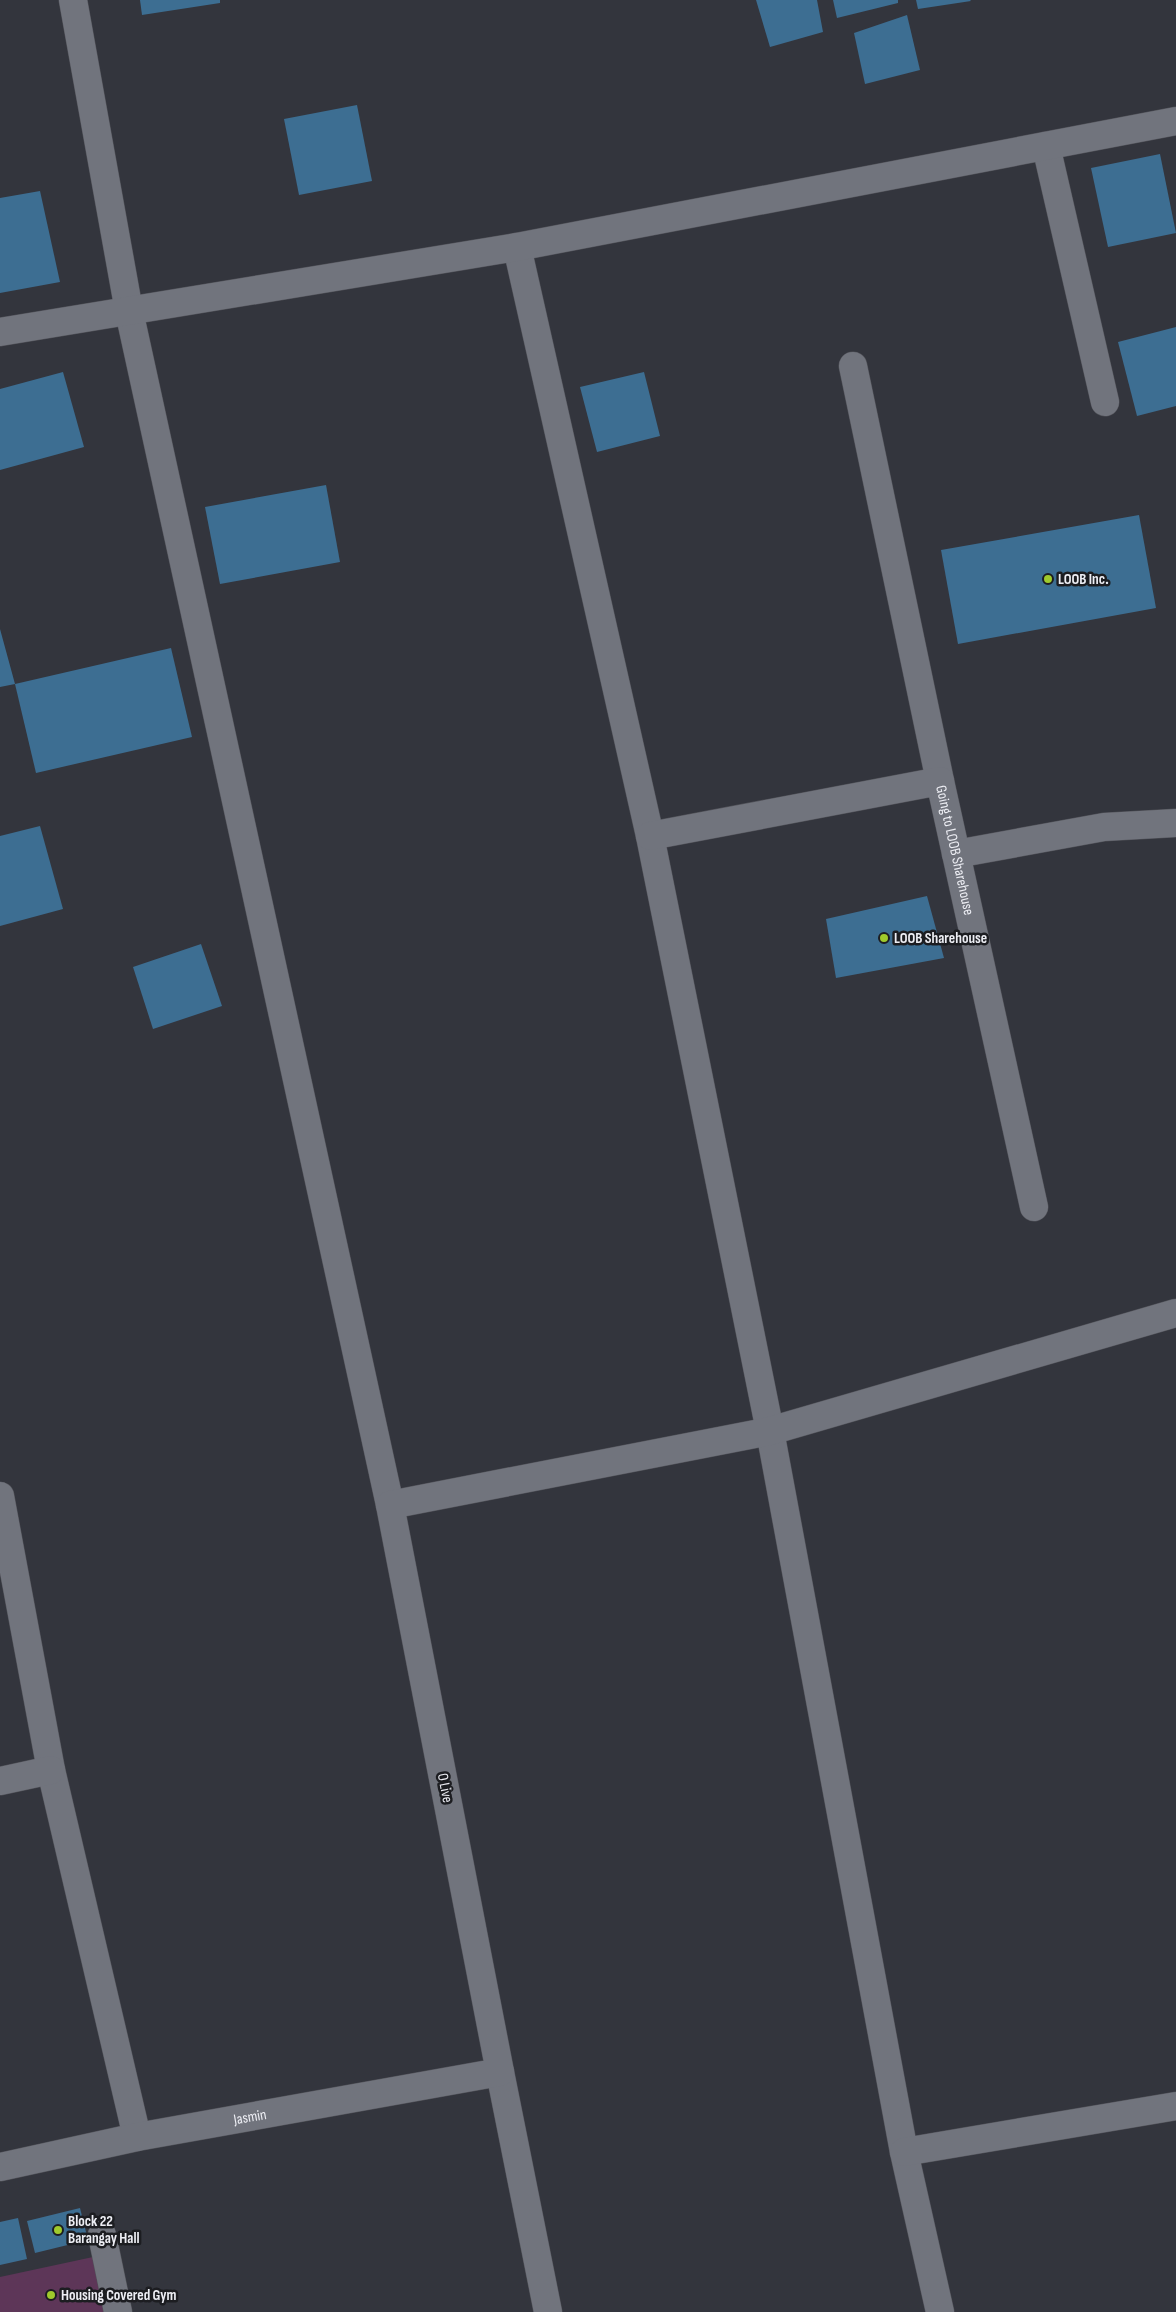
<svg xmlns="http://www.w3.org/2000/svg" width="1176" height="2312" font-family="'Sofia Sans Condensed',sans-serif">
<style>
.green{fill:#5d3658}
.building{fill:#3d6e92}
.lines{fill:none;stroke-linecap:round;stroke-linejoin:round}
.minor-casing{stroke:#52535a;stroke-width:29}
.tertiary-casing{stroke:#52535a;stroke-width:29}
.minor{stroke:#71747d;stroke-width:28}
.tertiary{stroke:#71747d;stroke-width:28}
.poi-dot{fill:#9fca2c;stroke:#1c1d21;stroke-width:2}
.labels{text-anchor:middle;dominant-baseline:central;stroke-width:5;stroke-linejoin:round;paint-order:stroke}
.poi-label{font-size:15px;font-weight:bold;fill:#edeef4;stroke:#1c1d21;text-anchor:start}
.street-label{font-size:15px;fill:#edeef4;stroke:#1c1d21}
</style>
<rect width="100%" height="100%" fill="#33353d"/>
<!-- green -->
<path class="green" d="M93 2257 106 2312H0V2277Z"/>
<!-- building -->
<g class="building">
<path d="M140 0H220V3L142 15Z"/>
<path d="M756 0H817L823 32 770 47Z"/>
<path d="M833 0H898V3L837 18Z"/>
<path d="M916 0H970L971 1 918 9Z"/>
<path d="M907 15 920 70 865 84 854 33Z"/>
<path d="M357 105 372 181 299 195 284 119Z"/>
<path d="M1160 154 1176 233 1108 247 1091 168Z"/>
<path d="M40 191 60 282 0 293V198Z"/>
<path d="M1176 327V406L1137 416 1118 342Z"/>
<path d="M63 372 84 447 0 470V389Z"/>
<path d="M644 372 660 436 597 452 580 387Z"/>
<path d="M326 485 340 562 220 584 205 507Z"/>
<path d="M1139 515 1156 608 958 644 941 550Z"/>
<path d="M0 629 15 684 0 687Z"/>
<path d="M171 648 192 737 36 773 15 684Z"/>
<path d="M40 826 63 909 0 926V836Z"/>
<path d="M927 896 944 958 836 978 826 919Z"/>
<path d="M201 944 222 1006 153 1029 133 967Z"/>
<path d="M80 2208 88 2240 35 2253 27 2221Z"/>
<path d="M18 2218 27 2259 0 2265V2222Z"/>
</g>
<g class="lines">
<defs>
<g id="minor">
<path d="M73 0 129 311 390 1505"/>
<path d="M1046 146 1105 402"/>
<path d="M517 247 650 836 770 1431 904 2152 940 2312"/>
<path d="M0 332 517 247 1176 121"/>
<path d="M853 366 940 781"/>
<path id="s1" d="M650 836 940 781 1034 1207"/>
<path d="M956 854 1104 827 1176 823"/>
<path d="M0 1496 51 1770 137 2137"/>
<path d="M0 1781 51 1770"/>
<path d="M500 2072 548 2312"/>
<path d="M904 2152 1176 2106"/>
<path d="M102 2235 118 2312"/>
</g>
<g id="tertiary">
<path id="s2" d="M0 2167 137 2137 500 2072 390 1505 770 1431 1176 1313"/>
</g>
</defs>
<!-- minor casing -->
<use href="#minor" class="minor-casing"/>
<!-- tertiary casing -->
<use href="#tertiary" class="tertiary-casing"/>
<!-- minor -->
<use href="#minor" class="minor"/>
<!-- tertiary -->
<use href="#tertiary" class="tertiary"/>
</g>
<!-- markers -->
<g class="poi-dot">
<circle cx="1048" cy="579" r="5"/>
<circle cx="884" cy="938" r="5"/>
<circle cx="58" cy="2230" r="5"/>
<circle cx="51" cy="2295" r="5"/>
</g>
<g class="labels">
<!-- poi labels -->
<g class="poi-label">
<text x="1058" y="579">LOOB Inc.</text>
<text x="894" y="938">LOOB Sharehouse</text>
<text x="68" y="2221">Block 22<tspan x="68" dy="17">Barangay Hall</tspan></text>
<text x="61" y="2295">Housing Covered Gym</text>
</g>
<!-- street labels -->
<g class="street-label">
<text stroke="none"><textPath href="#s1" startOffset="366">Going to LOOB Sharehouse</textPath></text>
<text transform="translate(445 1788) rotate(79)">O Live</text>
<text stroke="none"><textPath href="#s2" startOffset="255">Jasmin</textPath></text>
</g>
</g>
</svg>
